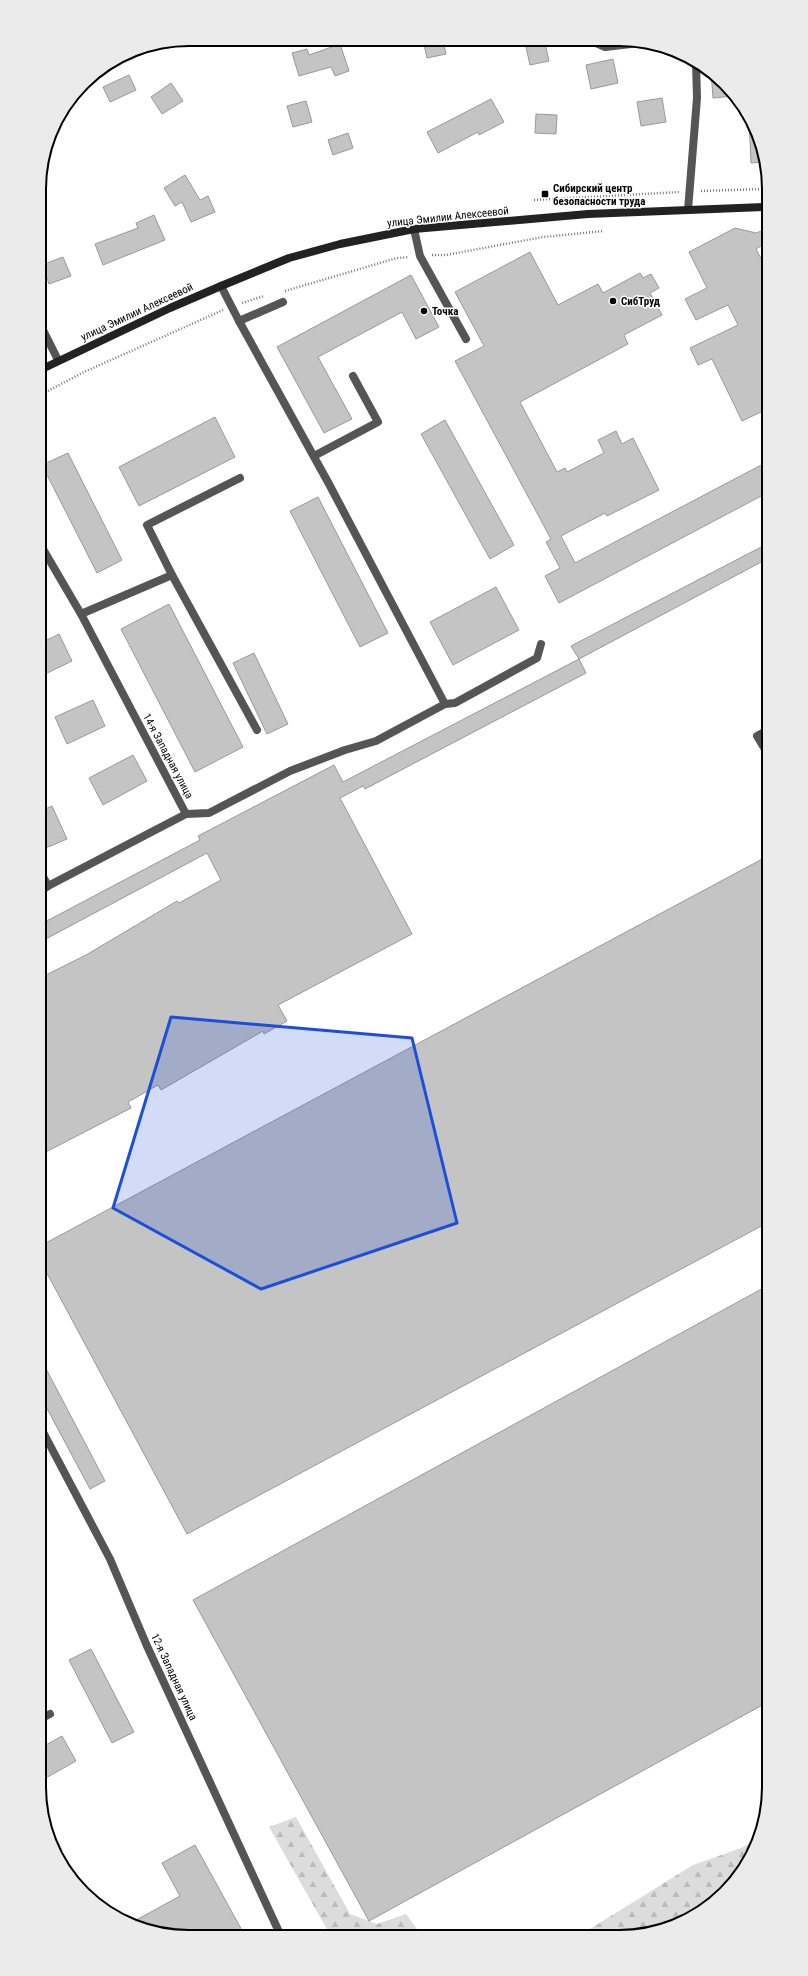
<svg xmlns="http://www.w3.org/2000/svg" width="808" height="1976" font-family="'Roboto Condensed',sans-serif">
<style>
.forest{fill:url(#forest-firs)}
.building{fill:#c4c4c4;stroke:#999}
.lines{fill:none;stroke-linecap:round;stroke-linejoin:round}
.path{stroke:#777;stroke-width:2.5;stroke-dasharray:1 2;stroke-linecap:butt}
.lane{stroke:#555;stroke-width:8}
.street{stroke:#555;stroke-width:8}
.secondary{stroke:#222;stroke-width:8}
.marked{fill:#1d4ed8;fill-opacity:0.2;stroke:#1d4ed8;stroke-width:3;stroke-linejoin:round}
.poi-dot{fill:#000;stroke:#fff;stroke-width:1.5}
.labels{text-anchor:middle;dominant-baseline:central;stroke-width:3;stroke-linejoin:round;paint-order:stroke}
.poi-label{font-size:11px;font-weight:bold;fill:#000;stroke:#fff;text-anchor:start}
.street-label{font-size:11px;fill:#000;stroke:#fff}
.rim{fill:none;stroke:#000;stroke-width:2}
</style>
<defs>
<pattern id="forest-firs" width="22" height="20" patternUnits="userSpaceOnUse"><rect width="22" height="20" fill="#dcdcdc"/><path d="M5 1l3.5 6h-7zM16 11l3.5 6h-7z" fill="#bbb"/></pattern>
</defs>
<rect width="100%" height="100%" fill="#fff"/>
<!-- forest -->
<g class="forest">
<path d="M296 1817 350 1914 377 1924 406 1914 420 1933H329L269 1827Z"/>
<path d="M760 1838 738 1878 702 1912 657 1932H585L693 1865 741 1848Z"/>
</g>
<!-- building -->
<g class="building">
<path d="M423 40 443 41 446 54 427 58Z"/>
<path d="M545 43 549 61 530 65 526 47Z"/>
<path d="M340 44 349 71 335 76 331 67 299 76 292 53 307 49 309 55Z"/>
<path d="M613 59 618 83 591 89 586 65Z"/>
<path d="M711 72 718 76 734 96 713 98Z"/>
<path d="M129 75 136 90 110 102 103 87Z"/>
<path d="M171 83 183 101 162 114 151 97Z"/>
<path d="M662 98 666 122 641 126 637 102Z"/>
<path d="M491 99 504 122 479 135 478 132 438 153 427 132Z"/>
<path d="M306 101 312 122 293 127 287 106Z"/>
<path d="M536 114 557 115 556 134 535 133Z"/>
<path d="M749 118H750L764 151V162L751 163Z"/>
<path d="M348 133 353 148 333 155 328 140Z"/>
<path d="M185 175 200 200 208 196 215 212 191 222 182 202 175 206 164 188Z"/>
<path d="M154 215 165 240 103 265 95 244 138 228 136 223Z"/>
<path d="M735 228 756 233 764 230V244L756 249 764 264 765 410 742 421 712 359 698 365 690 348 738 325 728 305 696 320 685 299 707 288 689 252Z"/>
<path d="M530 252 558 305 598 284 603 293 640 273 643 278 651 274 659 288 650 293 662 315 624 335 628 344 520 402 557 472 565 468 567 472 604 453 598 440 616 431 622 444 633 438 659 490 607 516 605 513 561 536 575 563 765 463V494L559 603 545 576 560 568 546 542 551 539 455 361 484 346 455 292Z"/>
<path d="M63 257 71 276 49 284 42 265Z"/>
<path d="M411 275 439 327 416 339 402 312 318 357 352 419 324 433 277 347Z"/>
<path d="M215 417 235 457 139 506 119 467Z"/>
<path d="M445 420 514 545 490 559 421 434Z"/>
<path d="M68 453 122 560 97 573 42 465Z"/>
<path d="M318 497 388 633 360 647 290 511Z"/>
<path d="M765 545V560L579 659 571 646Z"/>
<path d="M496 587 519 630 453 665 430 622Z"/>
<path d="M169 604 243 747 195 772 121 629Z"/>
<path d="M59 634 72 661 41 676V643Z"/>
<path d="M254 653 288 724 267 734 233 663Z"/>
<path d="M579 659 586 673 365 789 363 786 340 798 412 934 278 1005 287 1021 264 1034 263 1031 161 1090 158 1085 128 1102 131 1108 42 1154V977L86 955 177 901 179 903 221 880 207 853 42 941 41 924 200 840 198 836 334 765 343 782Z"/>
<path d="M93 700 105 726 67 744 55 717Z"/>
<path d="M133 755 147 781 103 805 89 778Z"/>
<path d="M52 806 67 839 41 850V811Z"/>
<path d="M766 857 767 1223 187 1534 42 1264V1245Z"/>
<path d="M767 1286 768 1702 369 1921 193 1600Z"/>
<path d="M43 1363 105 1481 90 1489 43 1401Z"/>
<path d="M91 1649 134 1732 112 1743 69 1660Z"/>
<path d="M62 1736 76 1761 44 1779V1746Z"/>
<path d="M195 1845 244 1934H160L129 1924 180 1896 162 1863Z"/>
</g>
<g class="lines">
<!-- path -->
<g class="path">
<path d="M701 191 764 189"/>
<path d="M534 200 680 192"/>
<path d="M432 255H446L543 237 604 231"/>
<path d="M285 291 397 258 409 257"/>
<path d="M242 303 264 296"/>
<path d="M40 395 84 372 223 310"/>
</g>
<!-- lane -->
<g class="lane">
<path d="M414 229 420 256 466 339"/>
<path d="M221 286 239 321 283 302"/>
<path d="M239 321 329 484 445 704 455 703 537 658 541 644"/>
<path d="M314 456 378 422 353 376"/>
<path d="M172 575 257 730"/>
<path d="M81 614 172 575 147 525 240 478"/>
<path d="M766 731 757 736 766 751"/>
<path d="M186 814 209 813 290 771 345 750 376 741 445 704"/>
<path d="M44 1717 50 1714"/>
</g>
<!-- street -->
<g class="street">
<path d="M594 42 605 47 648 42"/>
<path d="M688 210 697 98 696 62"/>
<path d="M40 324 58 360"/>
<path d="M40 544 81 614 186 814 48 886 41 891"/>
<path d="M41 873 48 886"/>
<path d="M43 1432 110 1559 147 1646 280 1934"/>
</g>
<!-- secondary -->
<path class="secondary" d="M40 370 170 308 221 286 289 258 340 244 414 229 588 214 764 207"/>
</g>
<!-- marked area -->
<path class="marked" d="M171 1017 412 1038 457 1223 261 1289 113 1208Z"/>
<!-- markers -->
<g class="poi-dot">
<rect x="541" y="190" width="8" height="8" rx="2"/>
<circle cx="613" cy="301" r="4"/>
<circle cx="424" cy="311" r="4"/>
</g>
<g class="labels">
<!-- poi labels -->
<g class="poi-label">
<text x="553" y="188">Сибирский центр<tspan x="553" dy="13">безопасности труда</tspan></text>
<text x="621" y="301">СибТруд</text>
<text x="432" y="311">Точка</text>
</g>
<!-- street labels -->
<g class="street-label">
<text transform="translate(448 217) rotate(-6)">улица Эмилии Алексеевой</text>
<text transform="translate(137 312) rotate(-25)">улица Эмилии Алексеевой</text>
<text transform="translate(168 756) rotate(62)">14-я Западная улица</text>
<text transform="translate(174 1677) rotate(65)">12-я Западная улица</text>
</g>
</g>
<!-- crop -->
<path d="M0 0H808V1976H0ZM189 46H619A143 143 0 0 1 762 189V1787A143 143 0 0 1 619 1930H189A143 143 0 0 1 46 1787V189A143 143 0 0 1 189 46Z" fill="#ebebeb" fill-rule="evenodd"/>
<path class="rim" d="M189 46H619A143 143 0 0 1 762 189V1787A143 143 0 0 1 619 1930H189A143 143 0 0 1 46 1787V189A143 143 0 0 1 189 46Z"/>
</svg>
